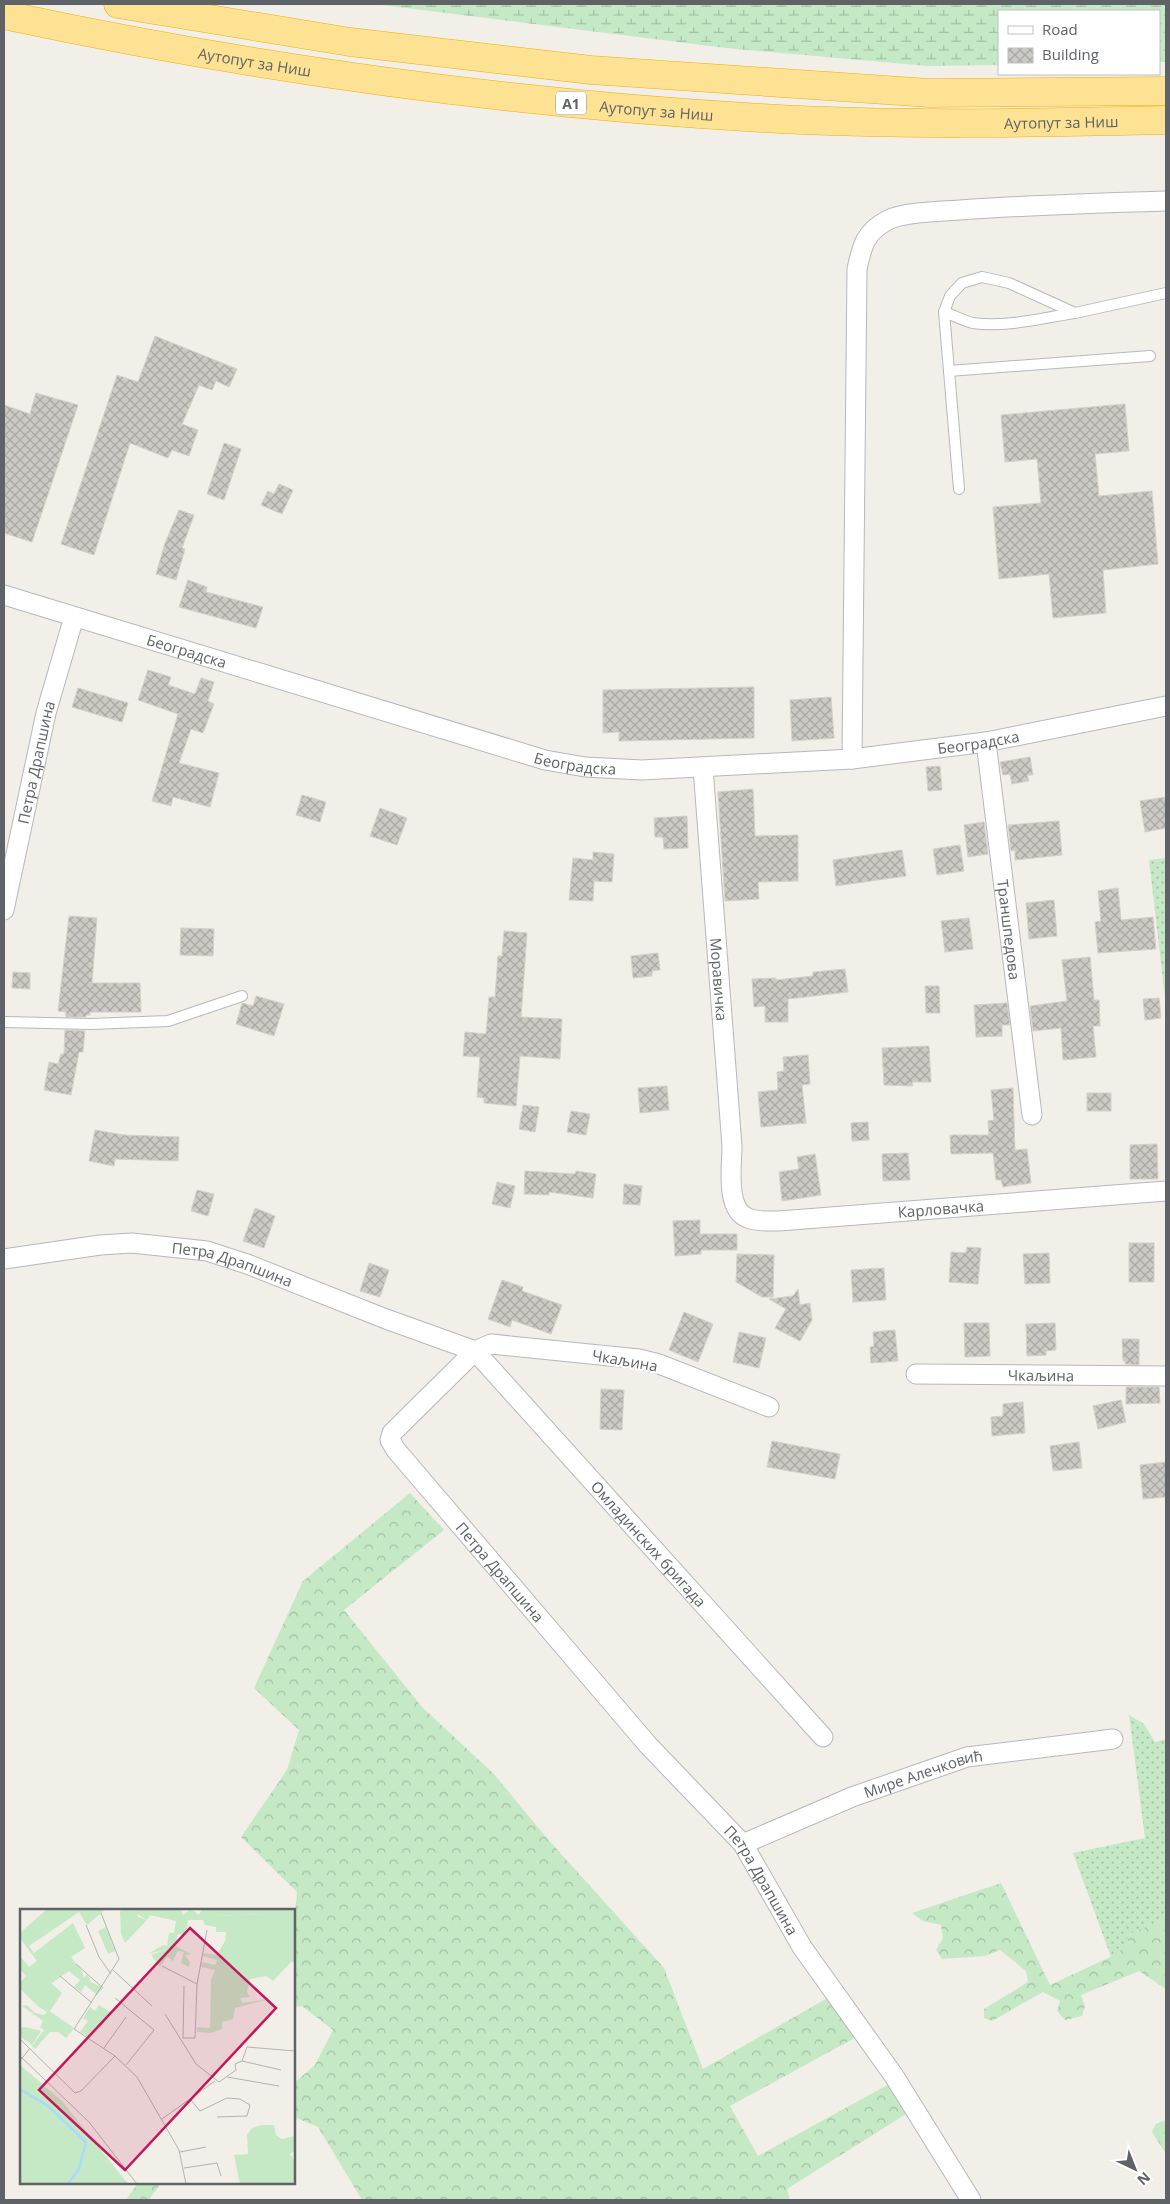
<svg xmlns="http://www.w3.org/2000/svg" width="1170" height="2204" font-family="'Open Sans',sans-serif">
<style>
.grass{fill:url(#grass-dots)}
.forest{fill:url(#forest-crowns)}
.wetland{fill:url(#wetland-marsh)}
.building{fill:url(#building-cross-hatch);stroke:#d6d1c6}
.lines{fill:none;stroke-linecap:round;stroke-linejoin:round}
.lane-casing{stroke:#b5b8bc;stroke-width:12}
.street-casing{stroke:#b5b8bc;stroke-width:21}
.highway-casing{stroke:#f9ab00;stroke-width:29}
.lane{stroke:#fff;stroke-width:10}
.street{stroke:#fff;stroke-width:19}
.highway{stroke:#fde293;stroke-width:28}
.labels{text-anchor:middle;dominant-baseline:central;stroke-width:4.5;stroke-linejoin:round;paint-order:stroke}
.shield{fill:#fff;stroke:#8f9295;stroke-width:1}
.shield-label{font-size:14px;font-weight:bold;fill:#5f6368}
.street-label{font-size:15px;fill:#5f6368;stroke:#fff}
.inset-river{fill:none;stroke:#aadaff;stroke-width:2.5}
.inset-road{fill:none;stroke:#b3b3b1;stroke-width:1}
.view{fill:#c2185b;fill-opacity:0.15;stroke:#c2185b;stroke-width:2.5}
.inset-edge{fill:none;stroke:#5f6368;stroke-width:2.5}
</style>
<defs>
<pattern id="grass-dots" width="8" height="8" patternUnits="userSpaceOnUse" patternTransform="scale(1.25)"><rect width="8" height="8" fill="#c5e8c5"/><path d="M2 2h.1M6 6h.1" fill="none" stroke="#a3c0a4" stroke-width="1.8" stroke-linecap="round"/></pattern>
<pattern id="forest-crowns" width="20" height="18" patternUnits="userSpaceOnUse" patternTransform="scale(1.25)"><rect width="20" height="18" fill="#c5e8c5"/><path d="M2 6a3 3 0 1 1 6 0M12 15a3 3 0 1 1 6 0" fill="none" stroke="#a3c0a4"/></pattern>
<pattern id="wetland-marsh" width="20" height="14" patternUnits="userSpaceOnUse" patternTransform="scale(1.25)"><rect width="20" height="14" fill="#c5e8c5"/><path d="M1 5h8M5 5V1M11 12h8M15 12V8" fill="none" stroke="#a3c0a4"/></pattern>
<pattern id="building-cross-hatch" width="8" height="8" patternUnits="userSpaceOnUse" patternTransform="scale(1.25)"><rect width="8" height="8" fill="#cccac5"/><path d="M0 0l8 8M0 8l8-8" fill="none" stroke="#a9a8a4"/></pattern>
</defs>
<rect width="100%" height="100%" fill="#f1efe8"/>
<!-- grass -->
<g class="grass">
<path d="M1166 858V1006L1149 860Z"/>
<path d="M1129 1715 1144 1724 1155 1742 1166 1739 1165 1919 1127 1935 1129 1945 1111 1957 1073 1853 1145 1838Z"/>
</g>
<!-- forest -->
<g class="forest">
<path d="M410 1493 444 1530 344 1610 422 1707 494 1774 545 1836 664 1968 703 2069 833 1995 862 2034 730 2106 758 2156 893 2082 909 2112 787 2189 790 2200H362L318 2127 294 2117V2083L315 2065 333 2030 302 2006 294 2007V1924L297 1892 241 1837 287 1770 299 1730 254 1688 303 1581Z"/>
<path d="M1001 1883 1050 1985 1110 1957 1129 1945 1127 1935 1165 1919 1164 1904H1166V1989L1139 1971 1081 1995 1085 2006 1082 2016 1065 2020 1057 2011 1060 2001 1043 1992 992 2021 984 2018V2009L1028 1982 1026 1971 1000 1950 985 1956 942 1959 936 1950 943 1938 941 1925 923 1921 912 1913Z"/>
<path d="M1166 2120V2154L1152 2132 1156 2124Z"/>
<path d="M138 2183H161L149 2200H126Z"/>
</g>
<!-- wetland -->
<path class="wetland" d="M374 4H1166V62H1159V11H999V65L928 66 726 48Z"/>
<!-- building -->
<g class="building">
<path d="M155 336 237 369 229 387 216 381 212 390 199 385 182 424 198 430 189 456 172 450 168 458 130 443 94 555 61 544 117 375 138 382Z"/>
<path d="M36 393 78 405 32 542 4 533V405L30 414Z"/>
<path d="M1125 404 1129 451 1095 454 1099 496 1152 491 1158 564 1103 570 1106 613 1053 618 1049 574 999 579 993 507 1041 503 1037 459 1005 462 1001 415Z"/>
<path d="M224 443 241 449 224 500 207 494Z"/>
<path d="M279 484 293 490 282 514 261 505 268 491 274 494Z"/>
<path d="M179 510 194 515 182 548 185 549 176 580 156 574 165 543Z"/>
<path d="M188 580 207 587 206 592 263 607 256 628 179 607Z"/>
<path d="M148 670 171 677 168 685 195 694 201 678 214 682 208 701 214 704 203 733 191 729 179 763 219 773 210 807 173 797 171 806 152 801 178 714 138 700Z"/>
<path d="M754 687V738L619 741V732L603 733V690Z"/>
<path d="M78 688 128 703 122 722 72 707Z"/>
<path d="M831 697 834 738 792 741 790 700Z"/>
<path d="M1030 757 1033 775H1027L1029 781 1012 784 1010 774 1003 775 1000 762Z"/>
<path d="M940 766 942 790 928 791 926 767Z"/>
<path d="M753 789 755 836 798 835V881L758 882 759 899 725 901 718 792Z"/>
<path d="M302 795 326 802 320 822 296 815Z"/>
<path d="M1166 797V828L1145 832 1140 801Z"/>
<path d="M380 808 407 818 397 845 370 836Z"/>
<path d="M687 816 688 848 664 849 663 837H655L654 818Z"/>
<path d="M1059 821 1062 855 1015 860V850L1011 851 1008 825Z"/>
<path d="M984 822 988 854 968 857 964 825Z"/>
<path d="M960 845 964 871 937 875 933 849Z"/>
<path d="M902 850 906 876 836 886 833 860Z"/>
<path d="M593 852 614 854 612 882 594 881 593 901 569 900 573 858 593 860Z"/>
<path d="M1118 888 1121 920 1153 917 1156 949 1098 953 1095 922 1101 921 1098 891Z"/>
<path d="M1054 900 1057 936 1029 939 1026 903Z"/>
<path d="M69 916 97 918 92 983H140L141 1012H90V1015H86V1017H66V1012L58 1011Z"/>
<path d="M969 918 973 949 945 952 941 921Z"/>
<path d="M181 928 214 929 213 956 180 955Z"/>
<path d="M504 931 527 933 521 1017 562 1019 560 1059 520 1056 516 1106 484 1103V1098L477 1097 480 1057 463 1056 465 1032 486 1034 489 997H495L498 956H502Z"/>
<path d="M658 953 660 970 652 971V976L633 978 631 956Z"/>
<path d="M1090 957 1094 1000H1099L1100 1026H1093L1096 1057 1063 1060 1061 1028 1033 1031 1030 1006 1067 1001 1062 960Z"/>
<path d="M845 969 848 992 788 999V1022H765V1006L754 1007 752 979 776 978V980L813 976V972Z"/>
<path d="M13 972 30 973V989L12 988Z"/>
<path d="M925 986H939L940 1013H926Z"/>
<path d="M256 996 284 1004 274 1036 236 1024 242 1003 253 1006Z"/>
<path d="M1159 998 1161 1018 1145 1020 1143 999Z"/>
<path d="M1007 1003 1010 1025H1002V1036L976 1037 974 1005Z"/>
<path d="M65 1030 85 1031 83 1052H79L71 1095 44 1090 49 1062 58 1064 61 1054H64Z"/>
<path d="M929 1046 931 1082H912L913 1086 884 1085 882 1048Z"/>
<path d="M808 1055 810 1084 802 1085 806 1123 761 1127 758 1092 778 1090 777 1072 784 1071 783 1057Z"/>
<path d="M667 1086 669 1110 640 1113 638 1088Z"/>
<path d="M1013 1088 1015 1150 1027 1149 1031 1183 1003 1187 1001 1180H996L993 1153 951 1154 950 1135H989L988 1121 994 1120 991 1090Z"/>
<rect x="1087" y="1093" width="24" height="18"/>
<path d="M523 1105 539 1107 535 1132 519 1129Z"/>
<path d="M571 1111 590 1114 586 1135 567 1132Z"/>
<path d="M868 1122 869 1140 852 1141 851 1123Z"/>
<path d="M95 1130 124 1135 179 1137 178 1161 115 1159 114 1166 89 1161Z"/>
<path d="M1157 1144 1158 1179H1130V1145Z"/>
<path d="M908 1153 910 1180 883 1181 882 1154Z"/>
<path d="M815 1154 821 1195 782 1201 779 1172 799 1169 797 1157Z"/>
<path d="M525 1171 575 1174 576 1171 596 1174 593 1198 549 1192V1195L524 1194Z"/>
<path d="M497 1182 515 1186 510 1208 492 1204Z"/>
<path d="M624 1184 642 1186 640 1205 623 1204Z"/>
<path d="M197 1190 214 1194 208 1216 191 1211Z"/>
<path d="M255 1208 275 1216 264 1248 243 1241Z"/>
<path d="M700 1220V1234H737V1250H701V1254L675 1256 673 1221Z"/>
<rect x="1129" y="1243" width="25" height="39"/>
<path d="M967 1247 981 1248 978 1284 949 1282 951 1252 966 1253Z"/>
<path d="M1049 1253 1050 1283 1025 1284 1023 1254Z"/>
<path d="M737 1254 774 1255 773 1297H762L736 1282Z"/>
<path d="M369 1263 389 1270 380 1297 360 1291Z"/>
<path d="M884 1268 886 1300 853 1302 851 1270Z"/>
<path d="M502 1280 523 1287 522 1291 562 1305 551 1334 512 1320 510 1327 488 1319Z"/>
<path d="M798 1289 800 1305 810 1303 812 1320 800 1341 775 1328 786 1309 769 1299 793 1296Z"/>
<path d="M684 1312 713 1324 698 1362 669 1350Z"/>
<path d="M964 1323H989L990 1356 965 1357Z"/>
<path d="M1055 1323 1056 1350 1046 1351V1355L1027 1356 1026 1324Z"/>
<path d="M895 1330 898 1361 871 1363 870 1347 874 1346 873 1332Z"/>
<path d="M739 1332 766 1338 759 1368 733 1362Z"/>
<path d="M1122 1339H1139V1365L1125 1364V1361H1123Z"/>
<path d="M1126 1387H1159L1160 1403 1126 1404Z"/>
<path d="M601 1389 624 1390 622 1430 600 1429Z"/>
<path d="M1121 1400 1126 1422 1098 1429 1093 1406Z"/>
<path d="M1023 1402 1025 1433 992 1436 991 1417 1003 1416V1404Z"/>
<path d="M772 1441 840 1454 835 1479 767 1467Z"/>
<path d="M1079 1442 1082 1468 1053 1471 1050 1446Z"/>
<path d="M1166 1462V1497L1143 1499 1140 1465Z"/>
</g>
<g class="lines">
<defs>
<g id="lane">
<path d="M944 312C953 315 964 321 973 323 1003 328 1044 318 1074 313"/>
<path d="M949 371 1150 356"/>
<path d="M959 489 944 312 950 296 962 283 982 277 1009 283 1075 313 1166 293"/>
<path d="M4 1022 91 1024 168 1021 242 996"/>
</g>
<g id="street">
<path id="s1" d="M4 595 545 760 585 767 642 770 852 759 986 742 1166 706"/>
<path id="s2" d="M986 742 1032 1115"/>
<path d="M852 759 857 269C862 246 865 232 888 220 902 212 943 211 960 210 1029 205 1097 203 1166 201"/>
<path id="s3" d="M703 768 732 1146C732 1166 725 1210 748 1218 757 1222 769 1221 779 1221L1166 1191"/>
<path id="s4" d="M4 910 46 713 74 617"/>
<path id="s5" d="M4 1259 100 1245 132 1243 207 1251 247 1264 386 1319 475 1351 823 1737"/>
<path id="s6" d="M916 1374 1166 1376"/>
<path id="s7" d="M769 1407 659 1364 639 1359 491 1344 475 1351 392 1433 390 1440 396 1450 648 1745 743 1844 802 1947 894 2076 971 2200"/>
<path id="s8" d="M743 1844 852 1797 967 1757 1113 1739"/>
</g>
<g id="highway">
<path d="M118 4 350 42 591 70 930 93 1166 91"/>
<path id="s9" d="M4 15C252 68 507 103 761 118 896 126 1031 123 1166 120"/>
</g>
</defs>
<!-- lane casing -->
<use href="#lane" class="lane-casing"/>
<!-- street casing -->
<use href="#street" class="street-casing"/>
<!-- highway casing -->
<use href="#highway" class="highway-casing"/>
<!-- lane -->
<use href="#lane" class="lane"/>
<!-- street -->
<use href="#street" class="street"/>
<!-- highway -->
<use href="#highway" class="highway"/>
</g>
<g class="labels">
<!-- shield labels -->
<rect class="shield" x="556" y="91.5" width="30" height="23" rx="4"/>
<g class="shield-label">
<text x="571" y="103">A1</text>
</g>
<!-- street labels -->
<g class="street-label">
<text stroke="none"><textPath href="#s9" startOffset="255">Аутопут за Ниш</textPath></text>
<text stroke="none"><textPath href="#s9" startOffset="660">Аутопут за Ниш</textPath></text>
<text stroke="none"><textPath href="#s9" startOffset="1065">Аутопут за Ниш</textPath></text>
<text stroke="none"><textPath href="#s1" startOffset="191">Београдска</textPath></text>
<text stroke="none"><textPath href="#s1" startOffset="1001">Београдска</textPath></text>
<text stroke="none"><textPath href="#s1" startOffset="596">Београдска</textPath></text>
<text stroke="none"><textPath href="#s4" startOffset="151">Петра Драпшина</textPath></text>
<text stroke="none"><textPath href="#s2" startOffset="189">Траншпедова</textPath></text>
<text stroke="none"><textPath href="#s3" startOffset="212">Моравичка</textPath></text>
<text stroke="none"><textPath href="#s3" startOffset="651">Карловачка</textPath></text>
<text stroke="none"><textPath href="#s5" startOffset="232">Петра Драпшина</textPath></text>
<text transform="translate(625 1360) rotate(10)">Чкаљина</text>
<text stroke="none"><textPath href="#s6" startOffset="125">Чкаљина</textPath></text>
<text stroke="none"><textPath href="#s5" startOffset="750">Омладинских бригада</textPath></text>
<text stroke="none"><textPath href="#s7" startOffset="601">Петра Драпшина</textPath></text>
<text stroke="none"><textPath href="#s8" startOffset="194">Мире Алечковић</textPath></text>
<text stroke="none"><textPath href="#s7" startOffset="1006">Петра Драпшина</textPath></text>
</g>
</g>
<!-- overview -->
<g transform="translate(20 1909)">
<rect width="275" height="275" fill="#f1efe8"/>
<path d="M27 0H86L67 16 59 3 9 37 14 44 53 14 65 39 51 48 62 62 64 69 67 65 71 73 83 79 77 86 65 76 61 83 54 78 60 71 49 62 32 74 29 72 42 84 30 102 11 90 0 74 6 67 0 60V47L9 58 17 52 0 29V24ZM104 0 117 3 118 8 127 11 105 34 101 24 100 2ZM198 0H275V15L244 5 196 7ZM86 18 95 42 88 45 78 22ZM147 40 158 41 153 52 147 48 140 58 131 46ZM79 96 91 104 80 119 76 117 68 128 60 123 68 112 63 109 70 98 75 102Z" fill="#c5e8c5"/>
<path d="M109 0H161L163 6 171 0 179 6 182 0H198L196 7 244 5 267 12 275 15V53H271L253 72 246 67 230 70 227 83 230 88 220 89 222 94 250 90 215 99 213 110 202 113V120L191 124 177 123V118L190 119 191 71 195 61 181 58V53L195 56 197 51 182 47 183 44 197 46 205 32 206 23H196V18L185 16 183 11H168L166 26 158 25 156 35 157 38 171 45 165 46 170 53 169 58 161 54 164 43 147 40 128 45 143 36 147 37 149 24H154L156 12 130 6 127 11ZM0 74 11 89 54 119 46 129 38 123H30L15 140 12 137 24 121 20 118 23 112 2 97 7 96 15 104 24 106 27 103 19 98 0 80ZM5 118 21 122 12 136 1 128 0 119ZM242 216H254L256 226 262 230 275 227V242L270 245 275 252V275H220L214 246 228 245 227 226 232 219Z" fill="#c5e8c5"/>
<path d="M0 156 42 192 108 275H0Z" fill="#c5e8c5"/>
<path class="inset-river" d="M0 180 28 197 66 233 59 260 48 275"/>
<path class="inset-road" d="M81 4 99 50 54 120 95 147 117 168 159 241 166 275M66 16 79 48 91 65M56 55 83 79M142 57 177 75M93 61 132 97M40 67 72 94M95 89 134 121 106 156M145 105 176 155 199 173 216 161 215 155 222 152 227 138 275 142M163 129H175L177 75 187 21M163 129 164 77M0 130 55 184 61 182 95 147M84 139 106 108M0 147 69 213 117 275M0 152 10 139M222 152 261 161M207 168 259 177M171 191 180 202 207 189 220 190 230 196 227 207 197 208M142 210 195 172M160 243 186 238M164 259 197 254 201 267"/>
<path class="view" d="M170 19 256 99 105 261 19 181Z"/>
<rect width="275" height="275" class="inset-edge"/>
</g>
<!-- border -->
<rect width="1170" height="2204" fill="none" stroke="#5f6368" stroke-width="10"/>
<!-- legend -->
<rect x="998" y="10" width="162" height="65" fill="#ffffff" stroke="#bfc1c3"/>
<rect x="1008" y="26" width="25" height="8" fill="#ffffff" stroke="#bfc1c3"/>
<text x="1042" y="35" font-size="15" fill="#5f6368">Road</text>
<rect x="1008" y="48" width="25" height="15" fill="url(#building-cross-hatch)" stroke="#bfc1c3"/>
<text x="1042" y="60" font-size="15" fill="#5f6368">Building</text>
<!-- north arrow -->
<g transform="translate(1135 2169) rotate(137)" stroke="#ffffff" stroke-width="4" paint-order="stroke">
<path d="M0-4L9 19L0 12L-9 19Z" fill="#5f6368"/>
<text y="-8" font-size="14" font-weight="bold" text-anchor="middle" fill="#5f6368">N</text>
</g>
</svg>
